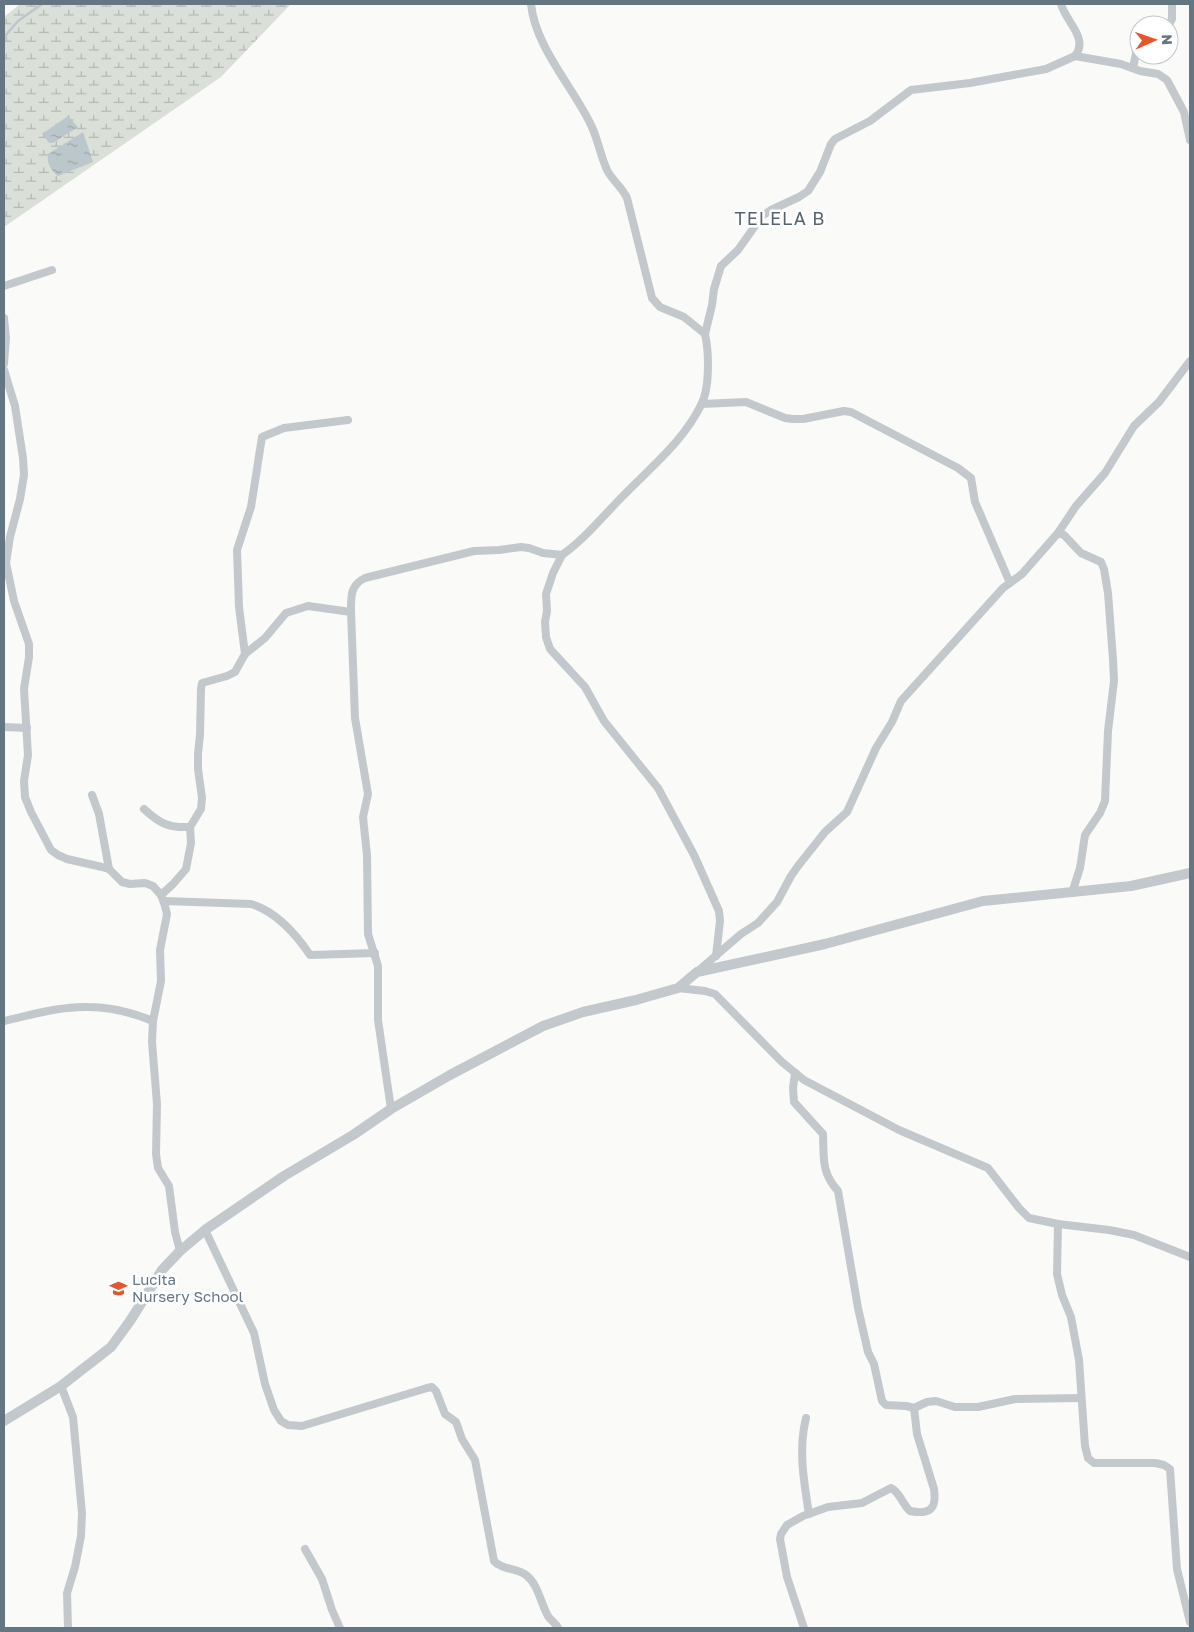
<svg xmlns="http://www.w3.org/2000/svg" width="1194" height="1632" font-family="'Golos Text',sans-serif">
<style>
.wetland{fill:url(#wetland-marsh)}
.water{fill:url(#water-ripples)}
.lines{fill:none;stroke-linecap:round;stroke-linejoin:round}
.stream{stroke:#bbc7cb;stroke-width:2.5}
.minor{stroke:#c3c8cc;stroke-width:8}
.tertiary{stroke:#c3c8cc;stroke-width:10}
.labels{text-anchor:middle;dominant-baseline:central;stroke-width:5;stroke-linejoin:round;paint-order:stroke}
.poi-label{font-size:15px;fill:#657683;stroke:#fff;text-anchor:start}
.quarter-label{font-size:18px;letter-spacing:1px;fill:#57646e;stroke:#fff}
</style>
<defs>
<pattern id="wetland-marsh" width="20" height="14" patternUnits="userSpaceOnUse" patternTransform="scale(1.25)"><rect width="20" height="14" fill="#dadfd7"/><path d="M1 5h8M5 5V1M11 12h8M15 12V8" fill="none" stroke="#b4b9b4"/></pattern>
<pattern id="water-ripples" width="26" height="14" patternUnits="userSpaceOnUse" patternTransform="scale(1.25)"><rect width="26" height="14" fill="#bbc7cb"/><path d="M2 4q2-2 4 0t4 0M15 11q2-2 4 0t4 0" fill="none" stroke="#9ca6aa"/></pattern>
</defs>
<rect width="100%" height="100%" fill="#fafaf8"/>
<!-- wetland -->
<path class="wetland" d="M20 4H291L221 77 4 227V17Z"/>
<!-- water -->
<g class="water">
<path d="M68 116 78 127 53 143H49L42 134Z"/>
<path d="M83 132 93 162 58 176C50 170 47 163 48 154Z"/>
</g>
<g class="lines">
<!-- stream -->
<path class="stream" d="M4 37 18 21 42 4"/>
<!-- minor -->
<g class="minor">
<path d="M1061 4C1066 22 1089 38 1075 56"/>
<path d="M1169 25 1172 19V4"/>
<path d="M1133 68 1136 53 1134 35 1139 28"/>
<path d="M4 286 52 270"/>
<path d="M4 318 6 338 4 364"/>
<path d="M705 334 712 305 714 289 721 266 738 250 762 216 771 210 799 197 808 191 820 172 831 144 835 139 870 121 911 90 970 83 1046 69 1075 56 1121 64 1140 71 1158 74 1167 80 1184 112 1190 140"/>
<path d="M4 370 15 406 23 458 24 475 20 499 10 537 6 563 14 601 29 644V657L24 689 28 755 24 781 25 797 31 812 51 850 58 855 67 859 102 867 109 869 122 882 130 884 145 883 153 886 161 895 165 906 167 914 160 950 161 981 153 1021 152 1042 157 1104 156 1154 158 1168 169 1186 175 1232 180 1251"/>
<path d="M702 404 746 402 785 418 793 419H803L844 411 851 412 958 468 971 478 975 502 1010 583"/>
<path d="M1058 533 1064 535 1081 553 1101 562 1104 569 1108 593 1113 659 1114 681 1108 731 1105 801 1100 813 1085 835 1080 868 1072 893"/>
<path d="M562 555 553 573 546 594 547 611 545 622 546 637 550 649 585 687 604 721 658 788 694 855 719 911 720 921 716 956"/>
<path d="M245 654 239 607 237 550 251 507 262 437 284 428 348 420"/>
<path d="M4 727 27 728"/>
<path d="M92 795 99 814 109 869"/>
<path d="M144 809C160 824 169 828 190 827"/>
<path d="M161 895 173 884 186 869 191 843 190 827 201 809 202 798 198 769V754L200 735 201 689 202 683 227 676 235 672 245 654 265 638 286 613 308 606 351 612"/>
<path d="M164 901 251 904C275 911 296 934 310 955L375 953"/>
<path d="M698 971 741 934 758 923 777 902 791 876 798 866 825 832 847 812 876 748 892 722 901 701 1003 588 1022 574 1058 533 1076 506 1105 473 1134 426 1159 402 1190 361"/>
<path d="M678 988 705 991 715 994 782 1062 804 1080 899 1130 988 1168 1019 1208 1029 1218 1058 1224 1109 1230 1134 1235 1190 1257"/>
<path d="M4 1021C31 1015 60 1006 89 1007 111 1007 133 1013 153 1021"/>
<path d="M795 1073 793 1088 794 1102 823 1134C824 1158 821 1172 838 1191L858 1308 868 1352 874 1364 882 1401 886 1405 906 1406 914 1408 927 1402 936 1401 955 1407H978L1015 1399 1081 1398"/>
<path d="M391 1109 378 1020V966L368 934 367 855 363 817 368 794 355 718 351 612C351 597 350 585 365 578L474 551 499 550 521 547 529 548 543 553 562 555C585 539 602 517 622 497 649 469 683 442 701 405 710 389 709 352 705 334L684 317 660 307 652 298 627 198C621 186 612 180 607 170 600 155 598 138 590 123 572 86 535 46 531 4"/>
<path d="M1058 1224 1057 1274 1062 1295 1071 1317 1079 1360 1085 1446 1088 1458 1094 1463H1155L1164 1465 1170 1469 1177 1569 1190 1622"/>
<path d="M205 1230 254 1333 265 1384 274 1410 281 1421 288 1425 302 1426 427 1388 432 1387 436 1391 445 1414 456 1422 462 1439 475 1460 494 1561C502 1570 517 1568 526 1575 538 1584 541 1604 548 1616 551 1621 556 1623 558 1628"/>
<path d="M61 1386 73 1417 82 1513 81 1536 75 1567 67 1593 68 1628"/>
<path d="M806 1418C798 1450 804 1482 809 1514"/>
<path d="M305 1549 322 1579 332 1610 340 1628"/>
<path d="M804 1628 787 1577 780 1539 781 1534 787 1525 803 1516 828 1507 862 1503 891 1488C900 1492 902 1504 910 1511 930 1515 937 1509 934 1489L917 1434 914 1408"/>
</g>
<!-- tertiary -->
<path class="tertiary" d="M4 1421 61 1386 111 1347 130 1321 162 1270 180 1251 205 1230 284 1176 353 1135 391 1109 450 1075 543 1026 583 1012 636 1000 678 988 697 972 825 944 983 901 1131 886 1190 873"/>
</g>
<!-- icons -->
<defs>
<symbol id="school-bare" viewBox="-9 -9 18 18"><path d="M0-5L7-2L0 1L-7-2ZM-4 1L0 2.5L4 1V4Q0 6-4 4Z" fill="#e4572e" stroke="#fff" stroke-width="2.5" paint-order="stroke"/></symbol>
</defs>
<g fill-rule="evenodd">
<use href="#school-bare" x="106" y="1276" width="25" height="25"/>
</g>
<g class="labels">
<!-- poi labels -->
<g class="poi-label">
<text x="132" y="1279">Lucita<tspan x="132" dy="17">Nursery School</tspan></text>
</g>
<!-- quarter labels -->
<g class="quarter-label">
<text x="780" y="218">TELELA B</text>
</g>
</g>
<!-- border -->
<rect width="1194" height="1632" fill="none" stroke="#657683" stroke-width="10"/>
<!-- north arrow -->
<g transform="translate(1154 40) rotate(88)"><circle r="24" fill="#ffffff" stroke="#c1c8cd"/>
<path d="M0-4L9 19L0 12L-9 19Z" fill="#e4572e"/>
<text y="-8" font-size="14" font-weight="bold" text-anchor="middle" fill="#657683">N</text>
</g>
</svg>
